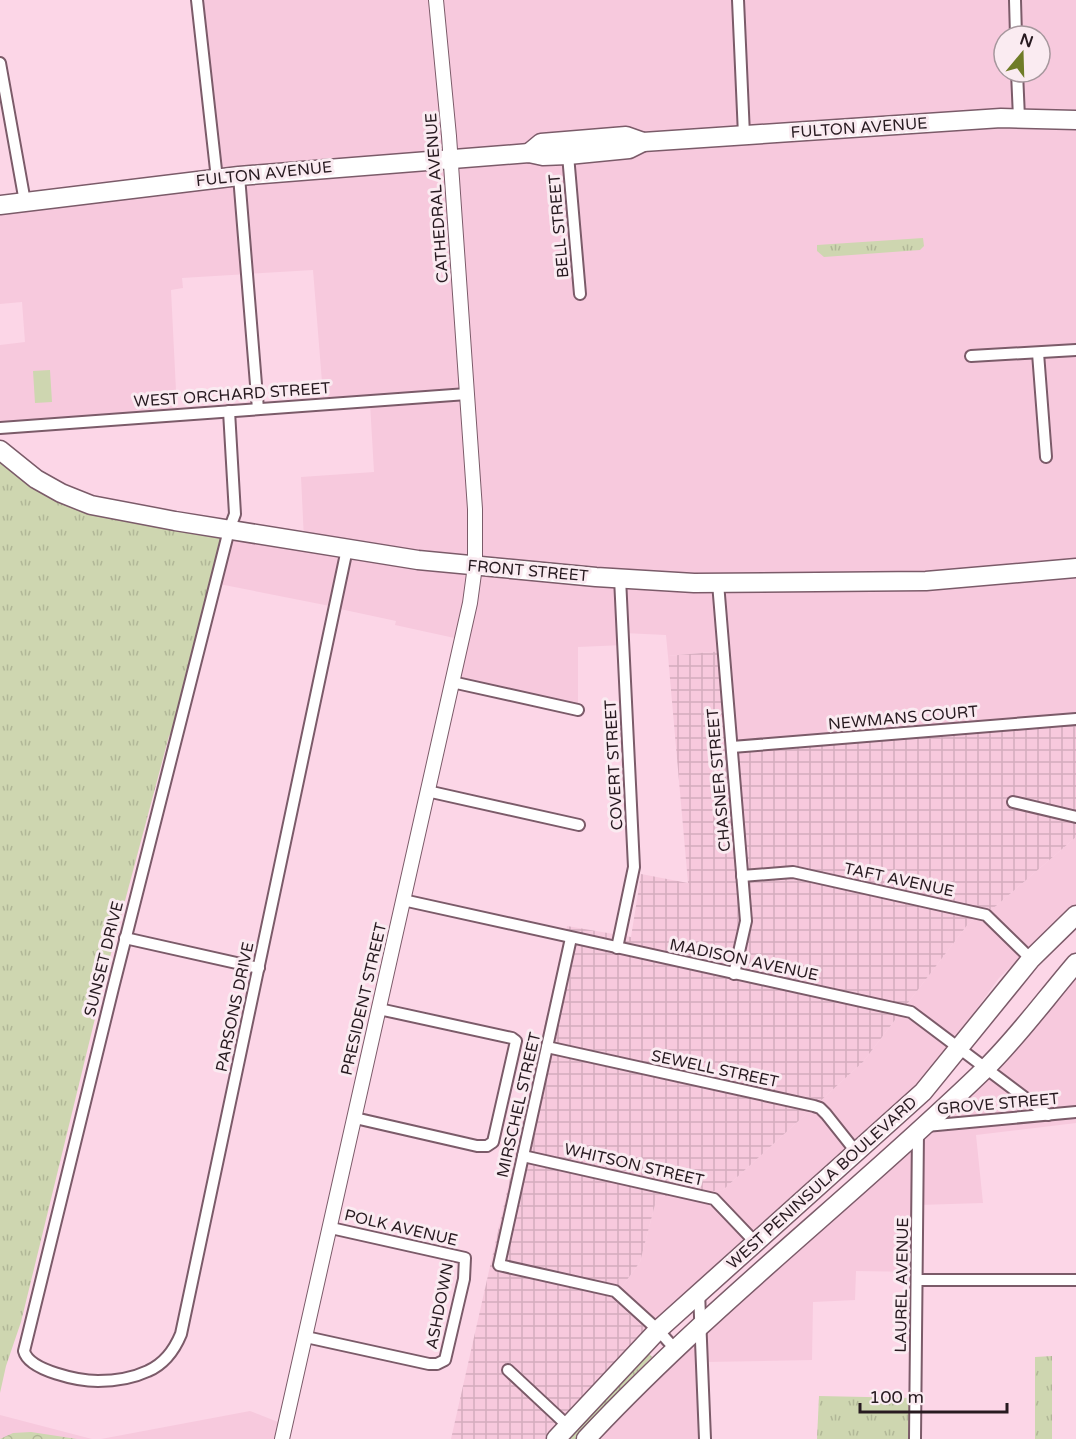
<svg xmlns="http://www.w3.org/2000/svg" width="1076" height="1439" font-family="'Varela Round',sans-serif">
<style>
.built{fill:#f7c9dd;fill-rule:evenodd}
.industrial{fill:url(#industrial-grid)}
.grass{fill:url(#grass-tufts)}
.forest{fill:url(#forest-crowns)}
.garden{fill:#ced6b0}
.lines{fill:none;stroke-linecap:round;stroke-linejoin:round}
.minor-casing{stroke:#7b5b69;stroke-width:14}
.tertiary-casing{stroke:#7b5b69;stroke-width:16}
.primary-casing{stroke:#7b5b69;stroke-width:21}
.minor{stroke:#fff;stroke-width:10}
.tertiary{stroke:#fff;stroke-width:14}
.primary{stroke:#fff;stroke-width:18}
.labels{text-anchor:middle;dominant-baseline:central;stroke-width:6;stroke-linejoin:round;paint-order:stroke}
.street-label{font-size:16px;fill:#271a20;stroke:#faebf1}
</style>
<defs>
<pattern id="industrial-grid" width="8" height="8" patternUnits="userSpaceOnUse" patternTransform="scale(1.5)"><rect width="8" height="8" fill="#f7c9dd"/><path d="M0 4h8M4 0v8" fill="none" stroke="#d4acbd"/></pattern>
<pattern id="grass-tufts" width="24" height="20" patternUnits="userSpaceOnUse" patternTransform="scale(1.5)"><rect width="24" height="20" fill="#ced6b0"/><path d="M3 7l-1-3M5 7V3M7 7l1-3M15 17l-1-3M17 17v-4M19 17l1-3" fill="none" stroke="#b1b797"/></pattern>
<pattern id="forest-crowns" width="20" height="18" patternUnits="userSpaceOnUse" patternTransform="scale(1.5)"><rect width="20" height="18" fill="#ced6b0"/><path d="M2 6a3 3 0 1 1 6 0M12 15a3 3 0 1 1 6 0" fill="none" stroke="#b1b797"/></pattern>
</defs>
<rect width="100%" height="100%" fill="#fcd6e7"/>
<!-- built -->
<g class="built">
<path d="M196 0H1076V722L729 748 721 651 668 656 666 635 624 633V645L578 647V707L450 680 459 639 395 625 396 621 340 609V608L214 583 226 533 304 540 301 477 374 472 370 403 324 407 313 270 182 278 183 288 171 290 177 411 0 426V345L25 342 22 302 0 304V206L217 181ZM1004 36H1040V72H1004Z"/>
<path d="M1076 837V904L999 978 918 1090 646 1329 613 1299 640 1262 657 1197 723 1190 863 1062 968 924 996 906Z"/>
<path d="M1076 970V1123L976 1135 983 1203 919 1205V1272L856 1271 855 1300 813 1302 812 1360 705 1362 708 1439H590Z"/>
<path d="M250 1411 278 1422 274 1439H101Z"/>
<path d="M0 1415 92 1439H0Z"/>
</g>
<!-- industrial -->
<path class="industrial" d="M722 651 729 748 1076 722V837L996 906 968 924 863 1062 723 1190 657 1197 640 1262 613 1299 646 1329 545 1439H451L567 926 631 937 641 874 688 883 668 656Z"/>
<!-- grass -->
<g class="grass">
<path d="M923 238 924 246 920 250 824 257 817 251V245Z"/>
<path d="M0 452 30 479 226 533 175 728 169 736 110 957 21 1322 6 1366 0 1393Z"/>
<path d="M648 1352 652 1357 618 1391 608 1409 579 1439H564Z"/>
<path d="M1052 1356V1439H1035V1357Z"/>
<path d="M819 1396 914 1398V1439H817Z"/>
</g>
<!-- forest -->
<path class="forest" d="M31 1432 77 1439H0L13 1433Z"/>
<!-- garden -->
<path class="garden" d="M50 370 52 402 35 403 33 371Z"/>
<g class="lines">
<defs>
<g id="minor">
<path d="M197 0 217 179"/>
<path d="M738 0 744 135"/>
<path d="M1015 0 1016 36"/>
<path d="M0 63 25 202"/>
<path d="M1017 72 1019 118"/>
<path d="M568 155 580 294"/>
<path d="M239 176 258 409"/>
<path d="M1038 353 1046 457"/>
<path d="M971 356 1076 350"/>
<path d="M229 411 235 514 229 530 113 988 24 1351C29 1371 80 1381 98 1381 114 1381 133 1378 148 1371 164 1364 174 1351 181 1334L347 549"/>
<path d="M0 428 467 394"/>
<path d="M718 583 746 921 734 974"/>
<path d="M452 682 578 710"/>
<path d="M732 747 1076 719"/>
<path d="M427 791 579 825"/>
<path d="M1013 802 1076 817"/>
<path d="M742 876 793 872 986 915 1031 959"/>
<path d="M403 900 911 1012 1048 1115"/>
<path d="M125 938 259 968"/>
<path d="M571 938 499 1265 615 1291 658 1330 675 1349"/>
<path d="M617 948 634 867 620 578"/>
<path d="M547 1047 814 1106 820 1108 826 1114 857 1153"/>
<path d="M355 1118 477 1146H487L493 1142 516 1041 512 1038 379 1009"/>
<path d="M926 1126 1076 1112"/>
<path d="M523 1156 714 1199 755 1242"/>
<path d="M917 1280H1076"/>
<path d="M699 1292 705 1439"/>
<path d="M306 1337 429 1364H437L445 1360 464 1279 465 1258 331 1228"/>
<path d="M508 1370 568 1426"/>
<path d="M915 1439 918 1131"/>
</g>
<path id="tertiary" d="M282 1439 470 603 475 566V509L449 136 436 0"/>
<g id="primary">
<path d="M529 153 541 143 626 136 643 142 1001 118 1076 120"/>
<path d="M0 205 239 176 529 153 543 156 568 155 629 149 643 142"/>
<path d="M0 450 36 479 61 493 91 505 175 521 418 560 596 577 694 583 926 581 1076 568"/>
<path d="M556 1439 658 1330 923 1092 1031 959 1076 915"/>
<path d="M586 1439C710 1306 854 1196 984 1070 1017 1038 1046 998 1076 963"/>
</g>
</defs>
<!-- minor casing -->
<use href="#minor" class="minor-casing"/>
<!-- tertiary casing -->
<use href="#tertiary" class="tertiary-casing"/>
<!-- primary casing -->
<use href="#primary" class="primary-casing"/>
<!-- minor -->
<use href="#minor" class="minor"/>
<!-- tertiary -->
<use href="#tertiary" class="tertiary"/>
<!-- primary -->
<use href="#primary" class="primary"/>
</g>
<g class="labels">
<!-- street labels -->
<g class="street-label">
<text transform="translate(859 128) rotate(-4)">FULTON AVENUE</text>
<text transform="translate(264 174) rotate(-6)">FULTON AVENUE</text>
<text transform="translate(437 198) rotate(-94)">CATHEDRAL AVENUE</text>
<text transform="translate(559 226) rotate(-95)">BELL STREET</text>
<text transform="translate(232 395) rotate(-4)">WEST ORCHARD STREET</text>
<text transform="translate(528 571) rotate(5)">FRONT STREET</text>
<text transform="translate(903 718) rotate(-5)">NEWMANS COURT</text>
<text transform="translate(614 765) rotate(-93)">COVERT STREET</text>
<text transform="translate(719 780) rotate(-95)">CHASNER STREET</text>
<text transform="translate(899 880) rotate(12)">TAFT AVENUE</text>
<text transform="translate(104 959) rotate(-76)">SUNSET DRIVE</text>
<text transform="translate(744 960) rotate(12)">MADISON AVENUE</text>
<text transform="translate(364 999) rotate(-77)">PRESIDENT STREET</text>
<text transform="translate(235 1007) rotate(-78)">PARSONS DRIVE</text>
<text transform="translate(715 1069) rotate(12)">SEWELL STREET</text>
<text transform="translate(998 1104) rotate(-5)">GROVE STREET</text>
<text transform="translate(519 1105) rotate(-77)">MIRSCHEL STREET</text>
<text transform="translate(634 1165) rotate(13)">WHITSON STREET</text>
<text transform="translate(822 1183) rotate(-42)">WEST PENINSULA BOULEVARD</text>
<text transform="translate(401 1228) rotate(13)">POLK AVENUE</text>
<text transform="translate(902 1285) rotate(-89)">LAUREL AVENUE</text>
<text transform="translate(440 1306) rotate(-79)">ASHDOWN</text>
</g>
</g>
<!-- north arrow -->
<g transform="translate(1022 54) rotate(19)"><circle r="28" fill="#faebf1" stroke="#a6979d" stroke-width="1.5"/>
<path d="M0-4.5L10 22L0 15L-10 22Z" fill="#6f7c28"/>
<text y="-9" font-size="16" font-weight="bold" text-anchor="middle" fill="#271a20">N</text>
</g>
<!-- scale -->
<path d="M860 1403v9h147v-9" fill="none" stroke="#271a20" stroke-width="3"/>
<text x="869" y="1403" font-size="18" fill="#271a20" stroke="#faebf1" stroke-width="4.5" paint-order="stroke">100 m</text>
</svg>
